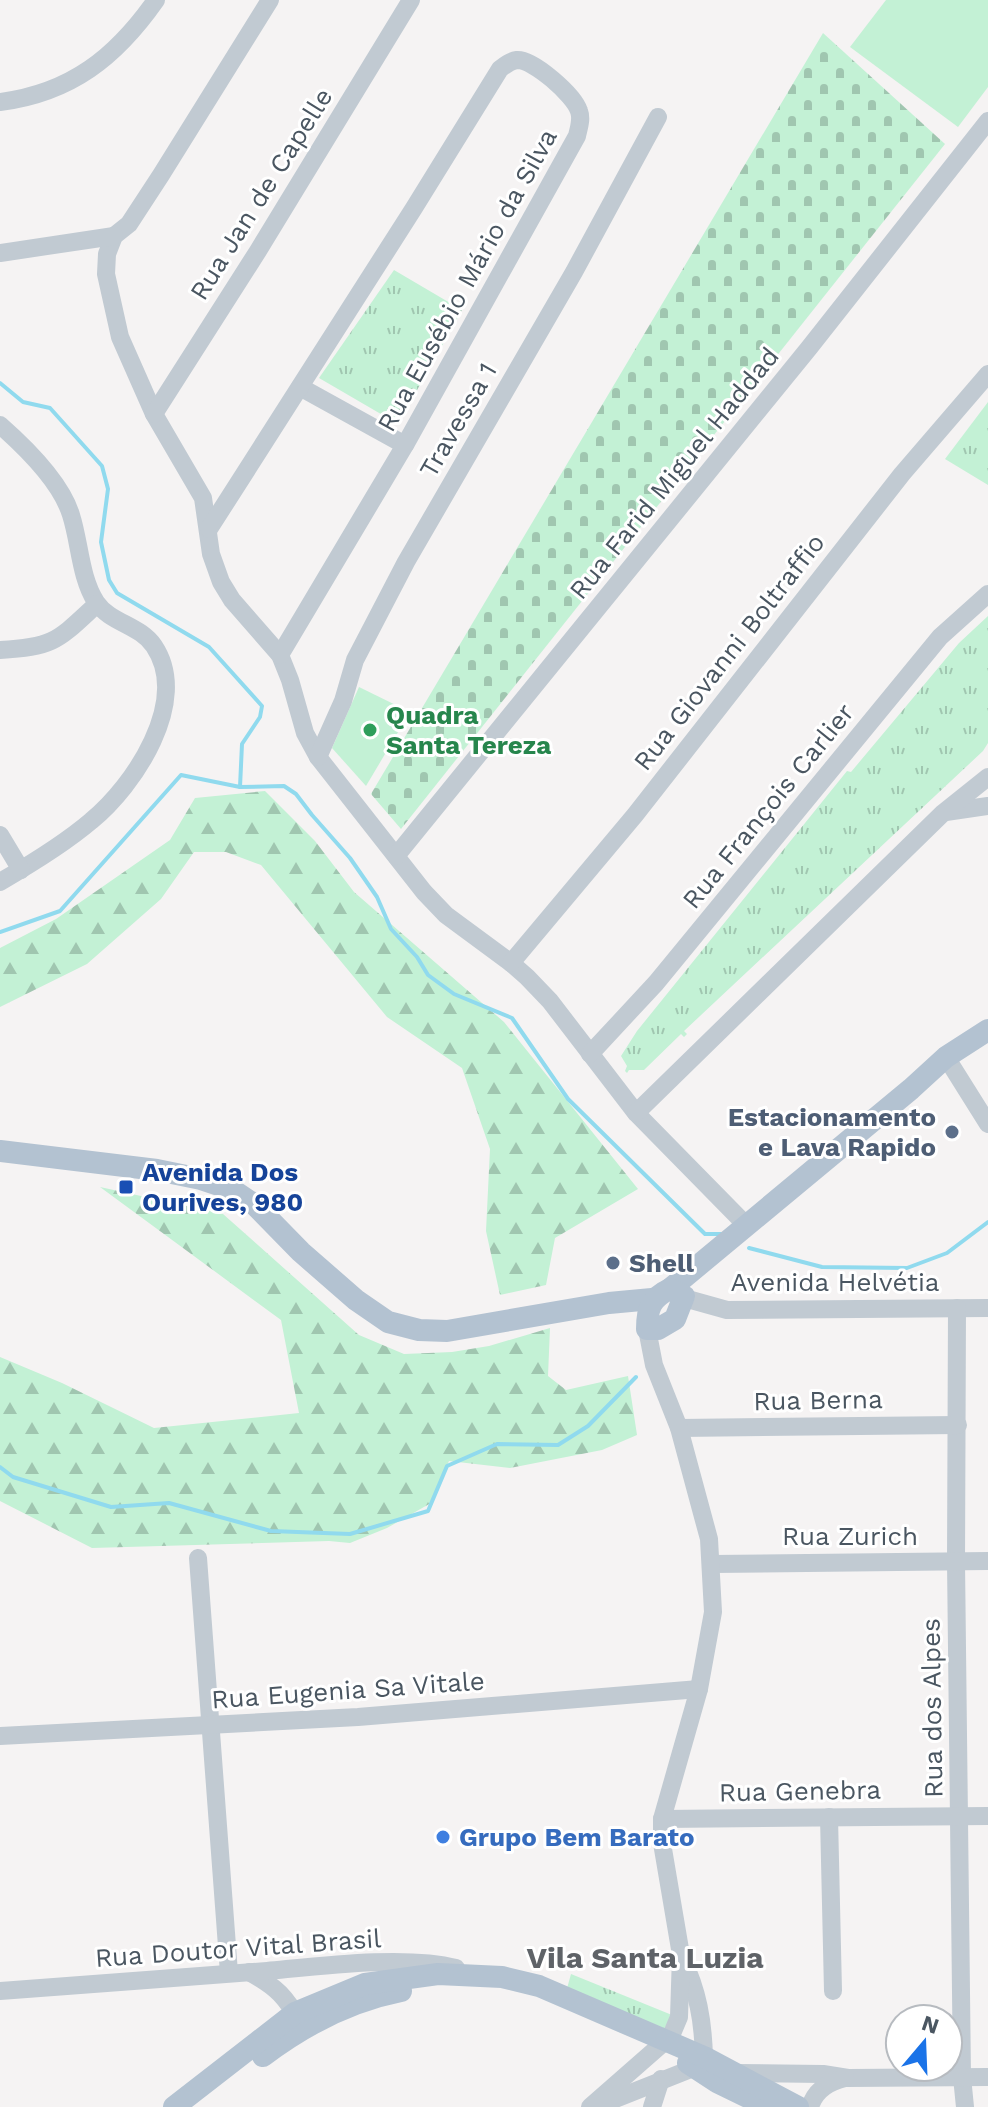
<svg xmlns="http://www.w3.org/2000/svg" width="988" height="2107" font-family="'Work Sans',sans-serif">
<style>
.grass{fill:url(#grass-tufts)}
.forest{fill:url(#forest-firs)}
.cemetery{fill:url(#cemetery-stones)}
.garden{fill:#c3f1d5}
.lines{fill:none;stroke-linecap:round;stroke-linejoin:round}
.stream{stroke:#90daee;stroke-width:4}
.minor{stroke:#c1cad2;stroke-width:18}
.major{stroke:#b3c2d1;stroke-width:22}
.leisure-dot{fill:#2e9e5b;stroke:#fff;stroke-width:3}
.service-dot{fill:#5c6f8a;stroke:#fff;stroke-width:3}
.transit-dot{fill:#1a4fb4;stroke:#fff;stroke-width:3}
.shop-dot{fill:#3f7fe0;stroke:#fff;stroke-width:3}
.labels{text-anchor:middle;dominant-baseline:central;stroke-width:6;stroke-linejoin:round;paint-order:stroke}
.street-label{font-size:26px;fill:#4a5661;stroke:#fff}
.leisure-label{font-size:26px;font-weight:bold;fill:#27864d;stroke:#fff;text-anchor:start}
.service-label{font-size:26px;font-weight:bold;fill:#4e5e75;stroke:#fff;text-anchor:end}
.transit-label{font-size:26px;font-weight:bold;fill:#164399;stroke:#fff;text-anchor:start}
.shop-label{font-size:26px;font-weight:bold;fill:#366cbe;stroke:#fff;text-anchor:start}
.quarter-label{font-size:30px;font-weight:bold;fill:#5f6368;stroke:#fff}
</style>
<defs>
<pattern id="grass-tufts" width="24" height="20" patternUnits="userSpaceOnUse" patternTransform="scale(2)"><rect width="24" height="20" fill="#c3f1d5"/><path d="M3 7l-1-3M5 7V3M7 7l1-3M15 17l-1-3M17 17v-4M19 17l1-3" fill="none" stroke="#a0c6b0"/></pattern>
<pattern id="forest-firs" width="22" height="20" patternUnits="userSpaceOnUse" patternTransform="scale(2)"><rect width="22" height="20" fill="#c3f1d5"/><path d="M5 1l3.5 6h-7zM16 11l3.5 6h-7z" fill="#a0c6b0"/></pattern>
<pattern id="cemetery-stones" width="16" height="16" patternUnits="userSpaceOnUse" patternTransform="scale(2)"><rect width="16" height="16" fill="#c3f1d5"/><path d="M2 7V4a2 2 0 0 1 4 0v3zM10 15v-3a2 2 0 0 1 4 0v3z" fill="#a0c6b0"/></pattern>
</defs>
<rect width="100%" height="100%" fill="#f5f3f3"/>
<!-- grass -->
<g class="grass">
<path d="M394 270 462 310 398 424 319 378Z"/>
<path d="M988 402V485L945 459Z"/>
<path d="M988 616V743L983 751 684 1031 687 1034 684 1037 681 1034 644 1070H629L627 1073 625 1071 627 1066 621 1056 637 1031 847 771 851 772 959 643Z"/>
<path d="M571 1974 672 2015 661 2035 566 1992Z"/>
</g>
<!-- forest -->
<g class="forest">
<path d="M265 791 315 841 354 892 504 1022 638 1189 555 1238 546 1285 500 1295 486 1231 490 1149 462 1068 387 1017 261 865 226 852H194L161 899 87 964 0 1007V948L56 919 170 840 195 798Z"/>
<path d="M100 1187 223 1214 359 1335 404 1354 452 1352 489 1346 550 1328 548 1376 566 1390 628 1376 637 1435 602 1450 510 1468 449 1461 431 1503 387 1528 350 1543 329 1541 92 1548 0 1501V1357L62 1383 154 1428 299 1413 281 1320Z"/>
</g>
<!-- cemetery -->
<path class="cemetery" d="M823 33 945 144 401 829 371 794Z"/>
<!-- garden -->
<g class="garden">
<path d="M886 0H988V87L958 127 850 47Z"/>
<path d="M359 687 410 712 366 786 332 748Z"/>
</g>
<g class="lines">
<!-- stream -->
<g class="stream">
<path d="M0 383 23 402 50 408 102 466 108 489 101 542 109 580 117 593 209 647 262 706 260 717 242 744 240 787 284 786 296 794 312 815 350 858 377 897 391 929 417 957 428 975 454 994 512 1018 568 1099 705 1234H721"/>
<path d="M0 932 60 911 181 775 240 787"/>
<path d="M749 1248 822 1267 907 1268 947 1253 988 1222"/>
<path d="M0 1467 13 1477 111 1507 169 1503 271 1531 350 1534 428 1511 447 1466 497 1444 558 1445 588 1426 636 1377"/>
</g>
<!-- minor -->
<g class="minor">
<path d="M270 0 161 175 129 224 114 236 107 254 106 274 120 337 154 414 203 498 211 554 221 582 232 600 280 655 290 680 305 733 318 757 424 892 446 915 511 963 527 977 550 1001 636 1113 747 1226"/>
<path d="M0 102C71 93 116 57 156 0"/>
<path d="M0 253 114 236"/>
<path d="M300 387 405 445"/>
<path d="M154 414 258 251 411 0"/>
<path d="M0 425C25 447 61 482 71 515 80 543 80 577 96 602 110 623 140 625 154 646 191 701 134 786 91 821 64 844 31 864 0 882"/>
<path d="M209 529 414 208 500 69C505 65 510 61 517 60 533 59 574 95 579 111 582 119 579 127 577 136L405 445 280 655"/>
<path d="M0 650C55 647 58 640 97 604"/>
<path d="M318 757 343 701 355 660 406 562 574 272 658 117"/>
<path d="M946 812 988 806"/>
<path d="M0 835 21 870"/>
<path d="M396 856 809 348 988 121"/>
<path d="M511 963 635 815 902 474 988 374"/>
<path d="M590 1054 656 983 940 637 988 594"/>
<path d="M946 1057 988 1124"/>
<path d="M636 1113 943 813 988 777"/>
<path d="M684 1298 727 1310 988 1308"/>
<path d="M957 1308 956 1562 962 2077 965 2107"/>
<path d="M679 1428 958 1425"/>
<path d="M198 1558 229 1973"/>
<path d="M712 1564 988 1561"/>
<path d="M0 1736 358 1717 699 1689"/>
<path d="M829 1817 833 1991"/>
<path d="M662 1819 988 1816"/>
<path d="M249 1972C277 1987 286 1997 302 2025"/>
<path d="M0 1991C89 1984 178 1978 267 1971 320 1966 406 1955 456 1968"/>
<path d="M736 2073 823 2074 848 2078 988 2077"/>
<path d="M600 2105 696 2067 704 2057C703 2021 698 1991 682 1958"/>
<path d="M590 2107 671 2036 679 2017 681 1955 662 1843V1819L699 1689 713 1612 709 1539 679 1428 654 1365 647 1329"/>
<path d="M652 2107 661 2079"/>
<path d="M810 2107C815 2090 828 2082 845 2078"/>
</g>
<!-- major -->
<g class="major">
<path d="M0 1151 157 1170 201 1179 231 1189 255 1205 301 1252 356 1300 388 1322 419 1330 447 1331 609 1303 652 1299"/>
<path d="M670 1289 911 1089 946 1057 988 1030"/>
<path d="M670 1289 684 1296 675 1319 658 1329H647C647 1308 651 1298 670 1289Z"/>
<path d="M263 2056C304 2025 350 2001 401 1991"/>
<path d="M688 2063 717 2082 768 2107"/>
<path d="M174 2107 295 2013 365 1984 438 1974 502 1977 539 1986 704 2057 798 2107"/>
</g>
</g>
<!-- markers -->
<circle class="leisure-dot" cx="370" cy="730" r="8"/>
<g class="service-dot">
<circle cx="952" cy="1132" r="8"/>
<circle cx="613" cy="1263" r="8"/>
</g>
<rect class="transit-dot" x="118" y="1179" width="16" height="16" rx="4"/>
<circle class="shop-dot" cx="443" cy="1837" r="8"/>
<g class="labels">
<!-- street labels -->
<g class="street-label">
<text transform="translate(261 194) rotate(-58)">Rua Jan de Capelle</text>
<text transform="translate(467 280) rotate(-61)">Rua Eusébio Mário da Silva</text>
<text transform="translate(458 420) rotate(-60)">Travessa 1</text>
<text transform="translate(674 473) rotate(-51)">Rua Farid Miguel Haddad</text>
<text transform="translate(729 652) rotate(-52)">Rua Giovanni Boltraffio</text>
<text transform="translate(768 806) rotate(-51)">Rua François Carlier</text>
<text x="835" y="1282">Avenida Helvétia</text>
<text transform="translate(818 1400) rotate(-1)">Rua Berna</text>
<text x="850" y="1536">Rua Zurich</text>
<text transform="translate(348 1690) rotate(-4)">Rua Eugenia Sa Vitale</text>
<text transform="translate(932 1708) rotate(-91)">Rua dos Alpes</text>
<text transform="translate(800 1791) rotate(-1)">Rua Genebra</text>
<text transform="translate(238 1948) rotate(-4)">Rua Doutor Vital Brasil</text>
</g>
<!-- leisure labels -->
<g class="leisure-label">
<text x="386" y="715">Quadra<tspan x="386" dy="30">Santa Tereza</tspan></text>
</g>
<!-- service labels -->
<g class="service-label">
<text x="936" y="1117">Estacionamento<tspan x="936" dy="30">e Lava Rapido</tspan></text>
<text x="629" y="1263" text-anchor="start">Shell</text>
</g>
<!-- transit labels -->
<g class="transit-label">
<text x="142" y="1172">Avenida Dos<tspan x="142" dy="30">Ourives, 980</tspan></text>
</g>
<!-- shop labels -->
<g class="shop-label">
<text x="459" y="1837">Grupo Bem Barato</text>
</g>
<!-- quarter labels -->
<g class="quarter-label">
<text x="645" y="1957">Vila Santa Luzia</text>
</g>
</g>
<!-- north arrow -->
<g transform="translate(924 2043) rotate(19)"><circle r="38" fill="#ffffff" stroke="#b7bbc0" stroke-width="2"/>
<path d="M0-6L14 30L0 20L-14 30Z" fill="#1a73e8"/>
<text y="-12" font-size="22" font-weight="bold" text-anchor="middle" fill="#4a5661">N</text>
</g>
</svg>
